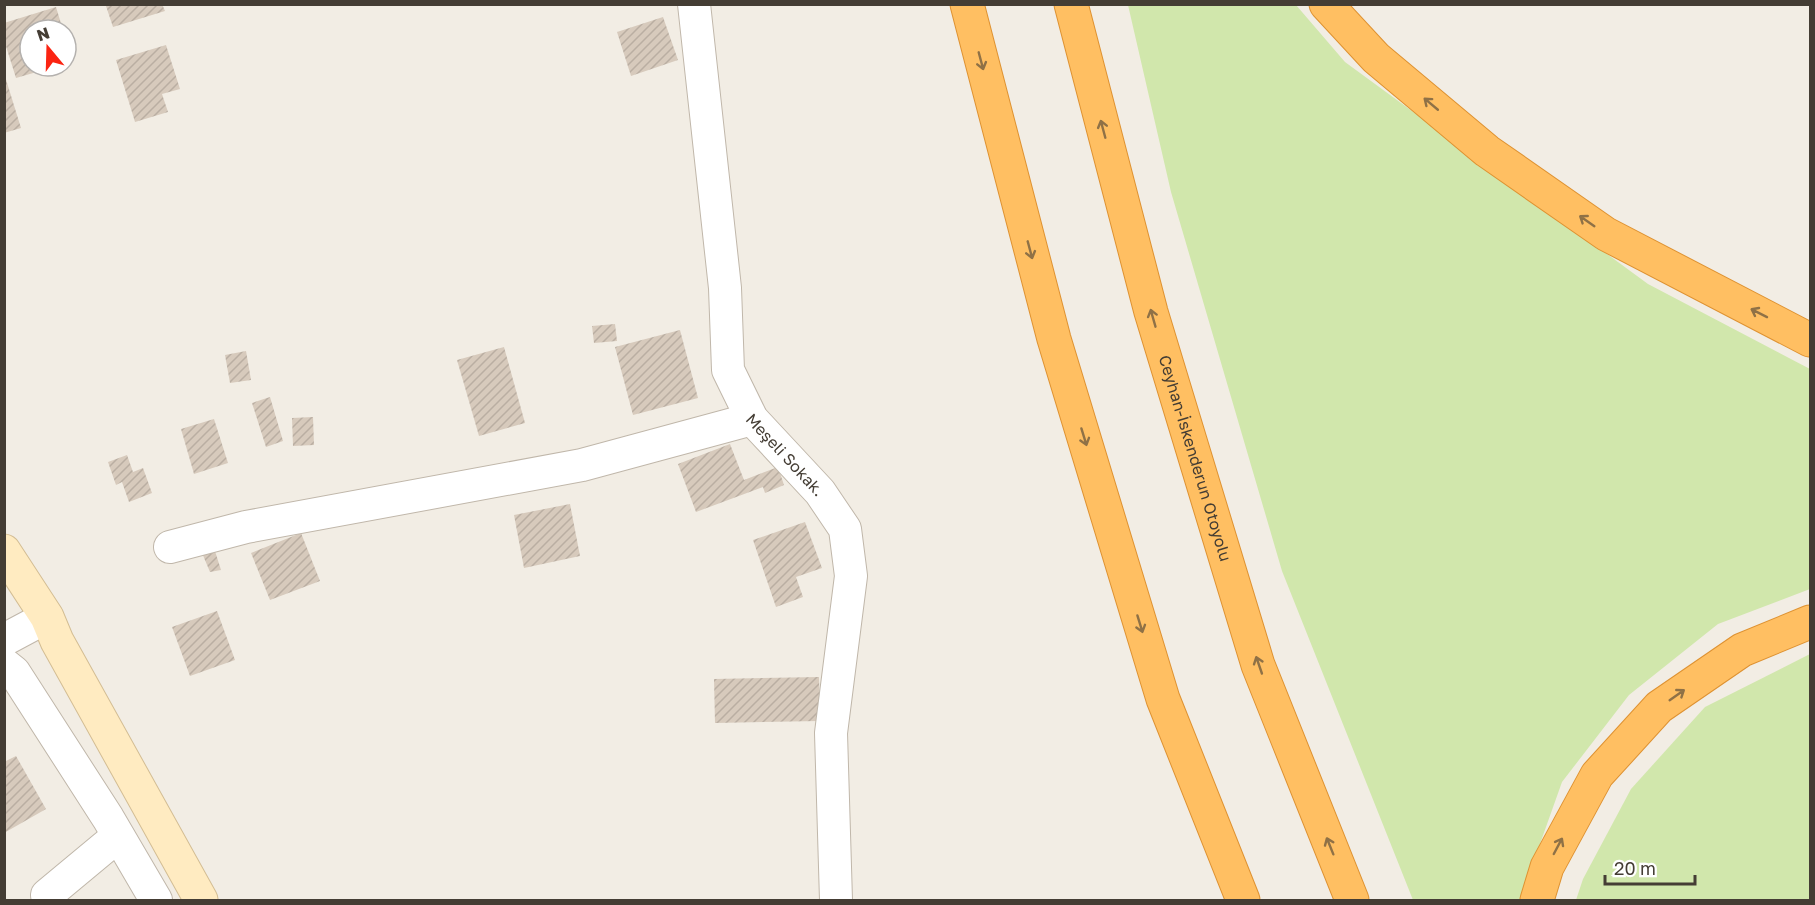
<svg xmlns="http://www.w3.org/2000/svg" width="1815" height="905" font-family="'Golos Text',sans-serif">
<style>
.grass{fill:#d1e7ac}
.building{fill:url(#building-hatch)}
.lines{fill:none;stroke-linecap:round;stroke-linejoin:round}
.street-casing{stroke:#c0b7aa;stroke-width:34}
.secondary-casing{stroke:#d3bd93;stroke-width:35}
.highway-casing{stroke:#de9232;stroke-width:35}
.street{stroke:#fff;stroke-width:32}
.secondary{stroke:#ffebc1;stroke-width:33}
.highway{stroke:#ffbf62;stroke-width:33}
.oneway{stroke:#8f7146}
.labels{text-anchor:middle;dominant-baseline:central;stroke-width:4.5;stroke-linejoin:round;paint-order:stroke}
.street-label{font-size:16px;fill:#443d34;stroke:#fff}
</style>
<defs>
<pattern id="building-hatch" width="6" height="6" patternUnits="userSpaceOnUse" patternTransform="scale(1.5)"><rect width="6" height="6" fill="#d7cabc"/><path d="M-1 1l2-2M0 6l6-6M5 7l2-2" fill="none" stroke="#baaea2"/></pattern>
</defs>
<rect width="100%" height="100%" fill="#f2ede4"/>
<!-- grass -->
<g class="grass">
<path d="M1128 5H1296L1345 62 1648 284 1810 369V589L1718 624 1629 695 1562 782 1520 900H1413L1282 571 1171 192Z"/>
<path d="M1810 654V900H1576L1583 879 1631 789 1705 707Z"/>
</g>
<!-- building -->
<g class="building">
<path d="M112 4H162L165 11 113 27 106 6Z"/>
<path d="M56 7 63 30H30V66L54 67 16 78 4 40V23Z"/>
<path d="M663 17 678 60 631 76 617 32Z"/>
<path d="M66 42 73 61 66 63Z"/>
<path d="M166 45 180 89 162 94 168 112 135 122 116 60Z"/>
<path d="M4 73 21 128 4 133Z"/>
<path d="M615 324 617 341 594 343 592 326Z"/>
<path d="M680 330 698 398 633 415 615 347Z"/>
<path d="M504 347 525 423 479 436 457 360Z"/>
<path d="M246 351 251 380 230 383 225 355Z"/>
<path d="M270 397 283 441 266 447 252 403Z"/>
<path d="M313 417 314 445 293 446 292 418Z"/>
<path d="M214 419 228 463 194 474 181 429Z"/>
<path d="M730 444 744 480 778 467 784 485 765 493 763 487 696 512 678 464Z"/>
<path d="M127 455 133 472 143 468 152 493 129 502 122 482 116 485 108 462Z"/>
<path d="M570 504 580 556 524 568 514 515Z"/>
<path d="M805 522 822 568 796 577 803 597 776 607 753 540Z"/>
<path d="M301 533 320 581 270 600 251 553Z"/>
<path d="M214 548 221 570 210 572 202 553Z"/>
<path d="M217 611 235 660 190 676 172 627Z"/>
<path d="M819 677 820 721 715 723 714 679Z"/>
<path d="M16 756 46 809 4 833V762Z"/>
</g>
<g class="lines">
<defs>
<g id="street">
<path id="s1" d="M694 4 725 288 728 370 752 419 820 492 845 529 851 576 831 733 836 900"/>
<path d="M170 547 246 527 582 465 752 419"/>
<path d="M4 640 47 617"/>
<path d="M4 664 14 672 108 818 156 900"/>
<path d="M47 895 118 836"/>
</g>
<path id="secondary" d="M4 551 47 617 57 641 201 900"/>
<g id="highway">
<path d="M967 4 1054 339 1163 699 1243 900"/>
<path id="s2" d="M1071 4 1151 312 1258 665 1352 900"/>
<path d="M1326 4 1376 58 1487 151 1606 234 1810 340"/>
<path d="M1537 900 1547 867 1597 775 1659 707 1742 650 1810 622"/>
</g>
</defs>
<!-- street casing -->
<use href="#street" class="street-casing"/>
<!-- secondary casing -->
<use href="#secondary" class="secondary-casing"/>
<!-- highway casing -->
<use href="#highway" class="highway-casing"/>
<!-- street -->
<use href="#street" class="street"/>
<!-- secondary -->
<use href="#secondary" class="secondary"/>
<!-- highway -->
<use href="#highway" class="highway"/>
</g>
<!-- one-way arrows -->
<defs><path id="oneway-shaft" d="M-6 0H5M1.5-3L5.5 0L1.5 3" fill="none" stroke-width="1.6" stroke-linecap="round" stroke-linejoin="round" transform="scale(1.5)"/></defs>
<g class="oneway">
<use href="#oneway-shaft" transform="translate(981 61) rotate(75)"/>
<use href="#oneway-shaft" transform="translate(1431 104) rotate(-140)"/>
<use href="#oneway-shaft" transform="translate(1103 129) rotate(-105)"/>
<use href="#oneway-shaft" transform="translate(1587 221) rotate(-145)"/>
<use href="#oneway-shaft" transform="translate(1030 250) rotate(75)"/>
<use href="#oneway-shaft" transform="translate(1759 313) rotate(-153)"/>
<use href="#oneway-shaft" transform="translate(1153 318) rotate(-106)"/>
<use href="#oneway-shaft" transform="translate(1084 437) rotate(73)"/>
<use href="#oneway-shaft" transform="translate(1140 624) rotate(73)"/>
<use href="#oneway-shaft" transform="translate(1259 665) rotate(-109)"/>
<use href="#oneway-shaft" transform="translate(1677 695) rotate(-35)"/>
<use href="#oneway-shaft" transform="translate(1330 846) rotate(-112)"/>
<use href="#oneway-shaft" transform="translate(1558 846) rotate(-62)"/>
</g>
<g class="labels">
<!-- street labels -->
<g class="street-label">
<text stroke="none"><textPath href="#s1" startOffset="471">Meşeli Sokak.</textPath></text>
<text stroke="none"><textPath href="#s2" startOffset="471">Ceyhan-İskenderun Otoyolu</textPath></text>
</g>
</g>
<!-- border -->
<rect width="1815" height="905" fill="none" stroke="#443d34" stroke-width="12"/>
<!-- north arrow -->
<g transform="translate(48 48) rotate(341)"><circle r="28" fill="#ffffff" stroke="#b4b1ae" stroke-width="1.5"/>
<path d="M0-4.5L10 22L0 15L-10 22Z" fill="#fb2412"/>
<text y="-9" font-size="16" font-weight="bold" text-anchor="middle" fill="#443d34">N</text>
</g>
<!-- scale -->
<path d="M1605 875v9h90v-9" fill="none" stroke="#443d34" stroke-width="3"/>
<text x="1614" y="875" font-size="18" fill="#443d34" stroke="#ffffff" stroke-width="4.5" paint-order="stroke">20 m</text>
</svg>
